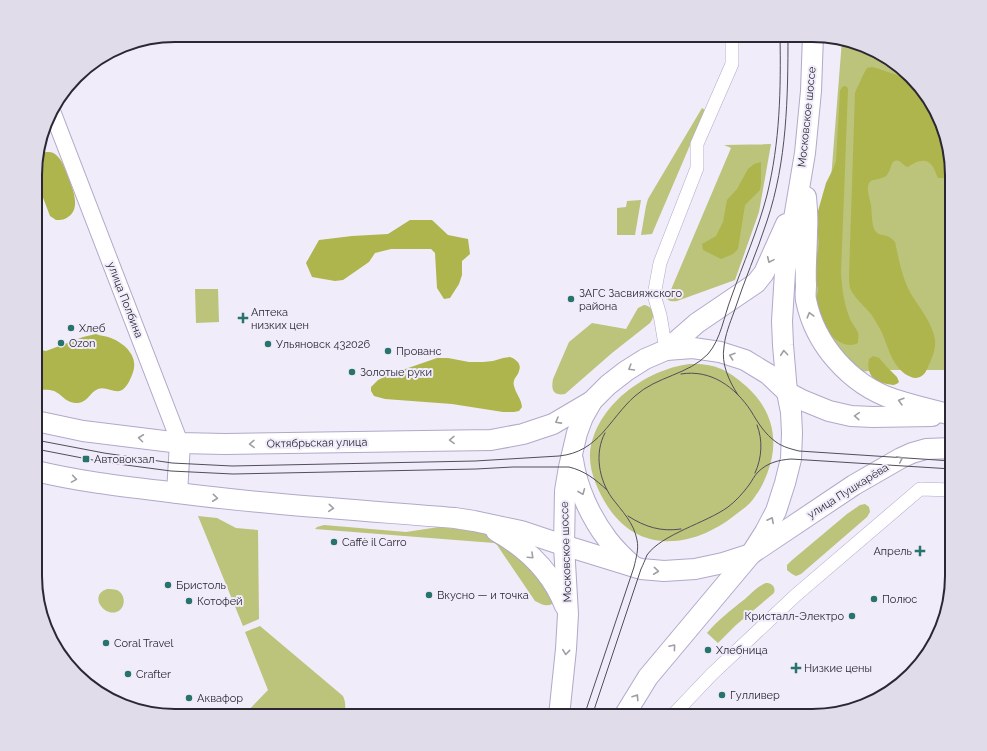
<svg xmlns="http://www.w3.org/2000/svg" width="987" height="751" font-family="Raleway,sans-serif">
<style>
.green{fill:#bcc37b}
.forest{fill:#adb54c}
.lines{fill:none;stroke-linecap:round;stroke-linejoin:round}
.minor-casing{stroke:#b2a8c9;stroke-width:14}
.tertiary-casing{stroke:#b2a8c9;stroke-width:18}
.primary-casing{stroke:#b2a8c9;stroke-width:22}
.minor{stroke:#fff;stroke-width:13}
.tertiary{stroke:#fff;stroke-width:16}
.primary{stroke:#fff;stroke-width:20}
.tram{stroke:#524e5a;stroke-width:1}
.oneway{stroke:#a09ea3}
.poi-dot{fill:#29736d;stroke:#f0ecfa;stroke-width:1.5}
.labels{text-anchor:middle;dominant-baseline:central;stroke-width:4;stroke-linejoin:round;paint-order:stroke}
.street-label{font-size:11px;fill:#2b2733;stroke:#f0ecfa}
.poi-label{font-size:11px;fill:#2b2733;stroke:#f0ecfa;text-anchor:start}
.rim{fill:none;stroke:#2b2733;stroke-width:2}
</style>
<rect width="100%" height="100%" fill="#f0ecfa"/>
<!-- green -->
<g class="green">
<path d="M842 40 865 46 904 70 938 114 952 175V370H880L859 372 831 344 812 309V248L831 179Z"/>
<path d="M702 108 705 110 652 234 641 235 646 206 648 199Z"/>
<path d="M771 144 759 212 735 280 677 301C671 302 667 301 665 295L670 292 731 148 724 145Z"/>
<path d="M641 200 635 235H617V208L626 207 627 201Z"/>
<path d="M195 289H218L219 322 196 323Z"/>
<path d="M644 305C653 306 656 316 650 323L612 353 565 394C553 396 551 390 553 379L569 342 592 323 626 329 638 308Z"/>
<path d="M689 364C714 363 727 369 746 386 773 410 780 441 767 474 764 481 761 489 756 495 752 502 746 507 739 512 717 530 691 543 662 541 638 539 621 526 608 507 598 491 589 472 590 453 595 406 645 370 689 364Z"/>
<path d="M865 504 869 507 870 512 867 517 801 574 796 576 792 574 787 570V565L791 561 847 514 860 505Z"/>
<path d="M198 516 217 518 236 528 258 530 259 619 243 626Z"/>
<path d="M324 525 406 532 439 527 475 531 494 536 530 560 552 598V604C546 607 541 604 535 601L497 545 494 543 315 529 317 527Z"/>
<path d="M766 583C772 583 776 587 774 593L736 625 718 643 707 633C718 620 732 609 745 599 752 593 758 586 766 583Z"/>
<path d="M107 589C110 589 114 589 117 590 124 593 126 603 121 609 108 622 86 596 107 589Z"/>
<path d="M260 626 343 696C346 703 346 709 343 716H243L268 690 245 632Z"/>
</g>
<!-- forest -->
<g class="forest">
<path d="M872 67 876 68 912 80 938 114 952 175V178H938C936 175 936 172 934 169 928 156 917 161 908 167 902 166 900 157 893 162 890 167 890 172 886 176 881 180 872 178 869 183 866 189 870 199 871 205 872 212 871 227 876 232 881 237 888 233 895 242 899 260 902 278 911 294 919 307 933 324 935 340 936 350 931 360 927 369 925 374 922 377 916 378 912 378 909 376 905 374 889 361 888 343 879 327 876 323 874 318 871 314 865 307 853 296 850 288 849 284 849 279 849 276L855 93C857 87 860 83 862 77 864 74 865 71 867 68Z"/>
<path d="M845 86 847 87 848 89 841 273C842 289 844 304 850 319 852 324 857 329 858 333 859 336 858 340 858 343 843 351 824 332 820 318 819 313 816 306 816 300 816 296 819 292 818 288 817 284 816 285 814 283L812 267 818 251 819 243 817 226 818 211 826 183 834 167 836 161 840 91 842 87Z"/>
<path d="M46 152C50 152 52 152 55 154 63 160 65 170 69 179 73 190 81 209 68 217 64 220 61 220 56 220L50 216 36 179V159L41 154Z"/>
<path d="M761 162V183L760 190 745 205 738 249 733 254 721 259 703 250 702 244 716 236 723 222 727 200 737 189 748 169 754 164Z"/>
<path d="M410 220H432L448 235 468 239 470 254 462 261V275L459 284 450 298 444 299 437 288 435 253 431 249H391L375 253 369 262 343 280 335 281 312 277 306 263 319 240 352 236 388 234Z"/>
<path d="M96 334C101 336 106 336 111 338 126 344 140 358 132 375 130 380 127 387 122 390 115 394 106 386 98 389 90 392 88 402 78 403 65 403 63 395 54 391 49 389 41 390 36 390V347L41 350 46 351 83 337Z"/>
<path d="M873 356 879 358 888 368 897 377 899 382C895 386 892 385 887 384 873 381 866 374 869 359Z"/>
<path d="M510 357C516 359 522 364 519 371 518 376 512 379 514 386 516 394 521 398 522 407L519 411 514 412H503L452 404 385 399 374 396 371 391V387L378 380 388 375 437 358H448L469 362H483L493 361 503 358Z"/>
</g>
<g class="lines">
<defs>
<g id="minor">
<path d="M666 350 660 315 654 295 660 263 697 168V144L732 64V35"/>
<path d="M672 716 712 674 796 595 920 489 952 490"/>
</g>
<path id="tertiary" d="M52 111 180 443"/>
<g id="primary">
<path d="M806 197C807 208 808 219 807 230 807 249 805 267 806 285 806 290 805 295 806 300 815 345 850 384 893 399 912 405 932 410 952 415"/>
<path d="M666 350 693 348 720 352 745 360 768 374 787 392 802 400 829 411 851 416 873 417 932 416"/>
<path d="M36 421 83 431 180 443 225 444 491 440 523 434 553 424 592 401"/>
<path d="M573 460C577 488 591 518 608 540 615 549 623 557 632 565"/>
<path d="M36 471C77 481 119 486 162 491 259 504 357 510 455 518L474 521 521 531 560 544 641 569 664 571 695 569 723 563 751 554 854 485 901 458 912 453 926 449 952 448"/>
<path d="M177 493 180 443"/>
<path d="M496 531C527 548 552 573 565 606"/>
<path d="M559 716 566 649 568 614 564 546 565 491 569 467 577 433 583 417 592 401 608 385 626 371 645 359 666 350 697 323 756 283 764 273 786 224"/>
<path d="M624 716 648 677 751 554 765 532 776 511 785 483 791 459 792 433 791 412 787 392 783 345 782 321 785 272 805 153 811 91 813 35"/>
</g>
</defs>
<!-- minor casing -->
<use href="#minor" class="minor-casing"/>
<!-- tertiary casing -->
<use href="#tertiary" class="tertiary-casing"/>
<!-- primary casing -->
<use href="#primary" class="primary-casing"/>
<!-- minor -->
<use href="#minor" class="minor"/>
<!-- tertiary -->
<use href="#tertiary" class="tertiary"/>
<!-- primary -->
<use href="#primary" class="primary"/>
<!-- tram -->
<g class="tram">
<path d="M681 374C711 369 735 387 751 411 758 423 765 434 776 442 783 447 791 449 799 451L952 461"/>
<path d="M738 395C729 381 721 364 724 347 725 335 730 323 734 312 744 281 757 252 767 221 787 161 788 98 788 35"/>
<path d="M36 440 104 453 172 463 232 466 475 461 559 456C599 452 609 419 635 396 657 376 688 375 708 354 721 339 724 316 731 298 743 264 758 230 767 195 780 142 781 90 780 35"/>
<path d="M36 449 103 462 171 471 233 474 476 469 513 467H569C585 471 595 479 607 490"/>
<path d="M755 473C762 458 763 440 757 425"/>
<path d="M628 516C645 527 661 532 681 529"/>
<path d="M584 716 634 567C636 558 639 549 637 540 634 523 622 511 612 498 599 480 594 453 605 433"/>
<path d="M592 716 641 569C643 565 645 560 647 555 662 534 706 523 728 507 736 501 743 493 749 485 752 481 754 476 758 472 767 463 778 460 791 459L952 469"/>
</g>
</g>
<!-- one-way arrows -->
<defs><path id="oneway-chevron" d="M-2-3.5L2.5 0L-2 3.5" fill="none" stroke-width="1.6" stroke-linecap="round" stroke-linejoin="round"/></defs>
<g class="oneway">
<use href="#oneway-chevron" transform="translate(770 260) rotate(114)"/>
<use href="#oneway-chevron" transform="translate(810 315) rotate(-105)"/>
<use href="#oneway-chevron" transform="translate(784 353) rotate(-95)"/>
<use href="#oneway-chevron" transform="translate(732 356) rotate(-161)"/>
<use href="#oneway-chevron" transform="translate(631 368) rotate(149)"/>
<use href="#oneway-chevron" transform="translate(901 401) rotate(-164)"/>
<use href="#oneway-chevron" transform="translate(857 416) rotate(-176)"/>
<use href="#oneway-chevron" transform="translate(558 421) rotate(151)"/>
<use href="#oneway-chevron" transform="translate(141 438) rotate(-173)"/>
<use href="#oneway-chevron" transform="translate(452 440) rotate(179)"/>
<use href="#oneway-chevron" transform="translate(252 444) rotate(179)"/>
<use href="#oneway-chevron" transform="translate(900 459) rotate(-26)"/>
<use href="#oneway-chevron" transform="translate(74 479) rotate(9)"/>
<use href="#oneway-chevron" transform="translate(582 492) rotate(68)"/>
<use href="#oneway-chevron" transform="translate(215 498) rotate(6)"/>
<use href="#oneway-chevron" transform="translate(331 508) rotate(5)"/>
<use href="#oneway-chevron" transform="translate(771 520) rotate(-63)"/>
<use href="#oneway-chevron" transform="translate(531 556) rotate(43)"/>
<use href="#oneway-chevron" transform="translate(656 571) rotate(6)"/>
<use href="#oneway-chevron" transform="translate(673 647) rotate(-50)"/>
<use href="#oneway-chevron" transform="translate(566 652) rotate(96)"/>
<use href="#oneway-chevron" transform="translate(636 697) rotate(-57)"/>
</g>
<!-- markers -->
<g class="poi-dot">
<circle cx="571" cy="299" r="4"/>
<path d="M241 312h4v4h4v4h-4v4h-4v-4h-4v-4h4z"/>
<circle cx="71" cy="328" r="4"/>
<circle cx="61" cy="343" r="4"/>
<circle cx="268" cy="344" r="4"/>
<circle cx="388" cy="351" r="4"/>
<circle cx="352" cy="372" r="4"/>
<rect x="82" y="455" width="8" height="8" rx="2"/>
<circle cx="334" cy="542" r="4"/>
<path d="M918 545h4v4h4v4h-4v4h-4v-4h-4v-4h4z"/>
<circle cx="168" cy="585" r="4"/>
<circle cx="429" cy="595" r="4"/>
<circle cx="874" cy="599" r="4"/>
<circle cx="189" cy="601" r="4"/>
<circle cx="852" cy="616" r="4"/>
<circle cx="106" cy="643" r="4"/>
<circle cx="708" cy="650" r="4"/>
<path d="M794 662h4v4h4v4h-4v4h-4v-4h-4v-4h4z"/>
<circle cx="128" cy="674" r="4"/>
<circle cx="722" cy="695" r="4"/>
<circle cx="189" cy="698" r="4"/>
</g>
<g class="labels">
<!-- street labels -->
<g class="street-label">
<text transform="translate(807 117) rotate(-84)">Московское шоссе</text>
<text transform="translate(125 300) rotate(69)">улица Полбина</text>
<text transform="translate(317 443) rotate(-1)">Октябрьская улица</text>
<text transform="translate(848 491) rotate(-32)">улица Пушкарёва</text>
<text transform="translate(566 552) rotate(-92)">Московское шоссе</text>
</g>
<!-- poi labels -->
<g class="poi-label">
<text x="579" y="293">ЗАГС Засвияжского<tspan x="579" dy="13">района</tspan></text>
<text x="251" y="312">Аптека<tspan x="251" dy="13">низких цен</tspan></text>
<text x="79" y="328">Хлеб</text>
<text x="69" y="343">Ozon</text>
<text x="276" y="344">Ульяновск 432026</text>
<text x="396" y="351">Прованс</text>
<text x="360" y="372">Золотые руки</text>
<text x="94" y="459">Автовокзал</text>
<text x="342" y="542">Caffè il Carro</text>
<text x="912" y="551" text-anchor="end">Апрель</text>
<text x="176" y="585">Бристоль</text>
<text x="437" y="595">Вкусно — и точка</text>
<text x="882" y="599">Полюс</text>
<text x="197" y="601">Котофей</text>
<text x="844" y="616" text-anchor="end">Кристалл-Электро</text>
<text x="114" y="643">Coral Travel</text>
<text x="716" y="650">Хлебница</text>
<text x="804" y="668">Низкие цены</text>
<text x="136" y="674">Crafter</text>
<text x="730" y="695">Гулливер</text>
<text x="197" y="698">Аквафор</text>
</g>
</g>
<!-- crop -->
<path d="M0 0H987V751H0ZM175 42H812A133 133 0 0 1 945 175V576A133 133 0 0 1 812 709H175A133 133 0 0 1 42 576V175A133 133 0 0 1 175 42Z" fill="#e0dcea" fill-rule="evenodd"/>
<path class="rim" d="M175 42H812A133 133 0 0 1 945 175V576A133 133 0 0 1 812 709H175A133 133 0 0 1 42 576V175A133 133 0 0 1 175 42Z"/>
</svg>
